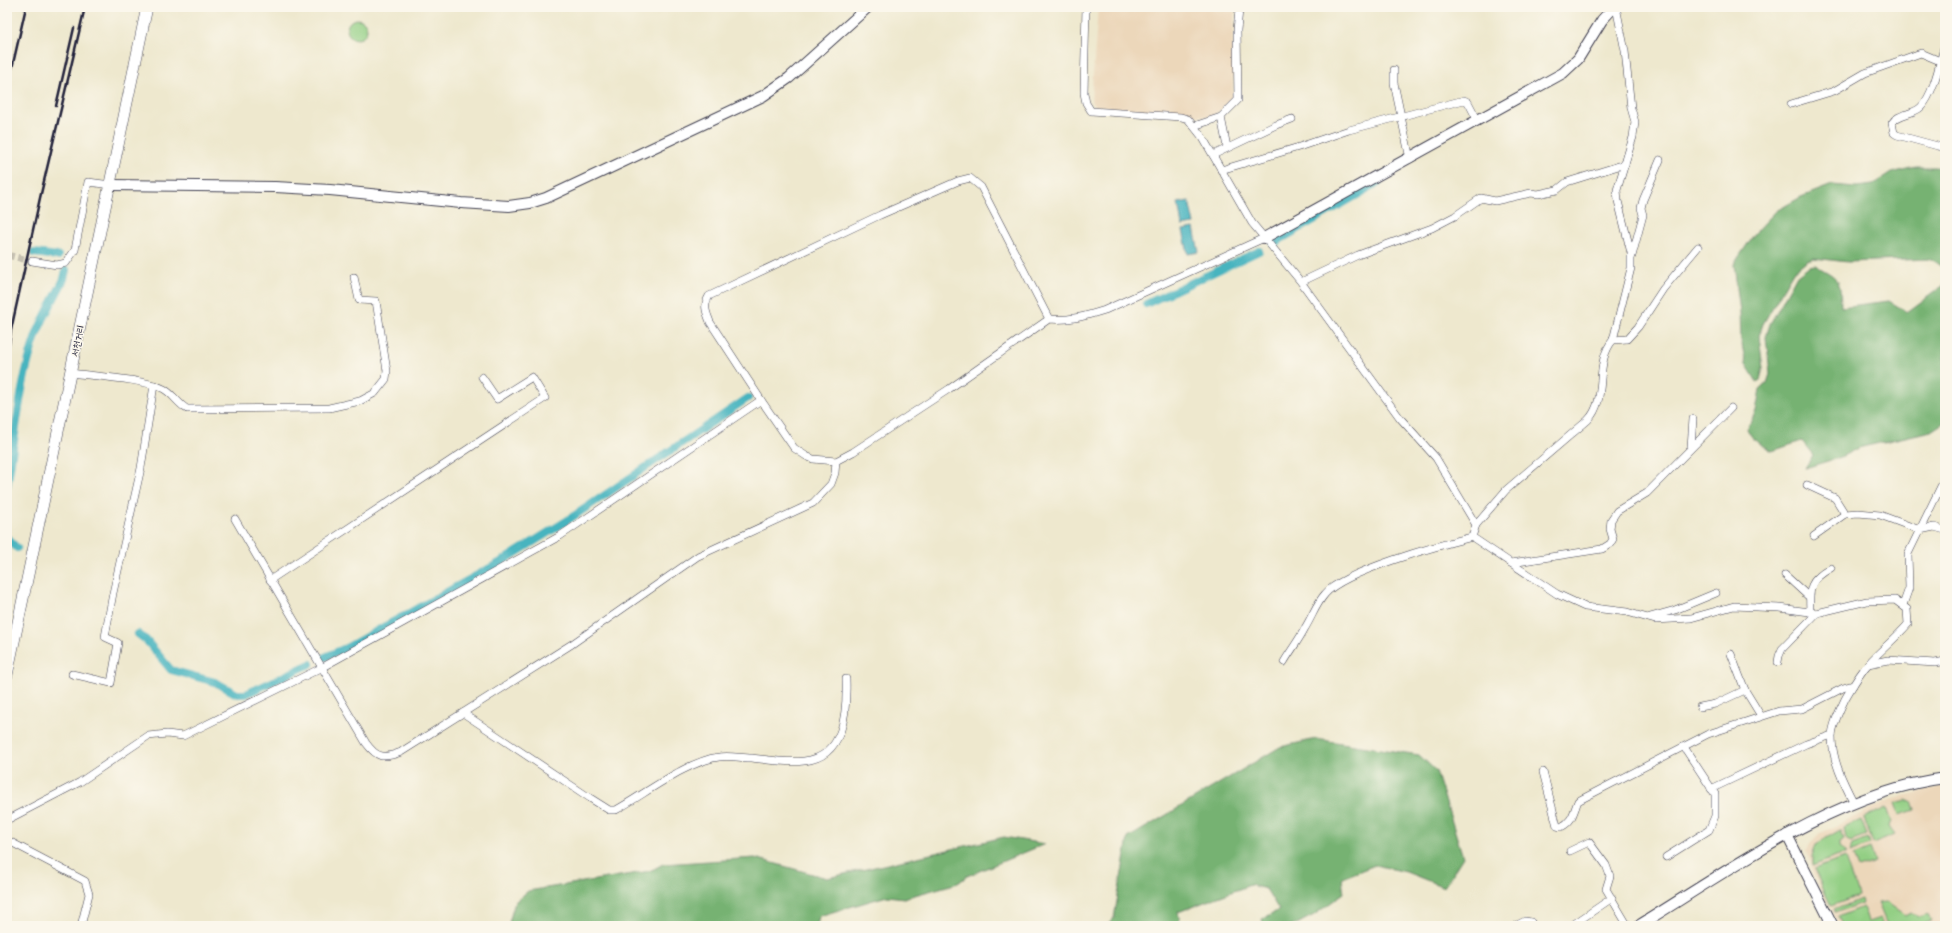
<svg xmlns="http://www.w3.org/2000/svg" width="1952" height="933" font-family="'Balsamiq Sans','Poor Story',sans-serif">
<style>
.built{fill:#ecd7ba}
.green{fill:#93cf84;stroke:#5a7860}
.forest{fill:#76b272;stroke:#4c6a56}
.water{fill:#46b4bf;stroke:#346b7d}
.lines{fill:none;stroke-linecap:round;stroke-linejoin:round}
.canal{stroke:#46b4bf;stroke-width:8}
.street-tunnel{stroke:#c5c0b1;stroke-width:7;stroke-dasharray:7 3.5;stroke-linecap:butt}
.street-casing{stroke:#414051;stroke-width:8}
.secondary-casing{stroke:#414051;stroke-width:12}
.primary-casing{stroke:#414051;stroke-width:12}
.street{stroke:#fff;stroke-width:7}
.secondary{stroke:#fff;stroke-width:10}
.primary{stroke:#fff;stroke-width:11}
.rail{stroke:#22223b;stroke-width:2.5}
.labels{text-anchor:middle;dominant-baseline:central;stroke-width:3;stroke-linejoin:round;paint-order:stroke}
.street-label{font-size:10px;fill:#22223b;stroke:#fbf7ec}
</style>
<rect width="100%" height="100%" fill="#fbf7ec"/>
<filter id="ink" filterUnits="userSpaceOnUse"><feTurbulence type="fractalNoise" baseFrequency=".025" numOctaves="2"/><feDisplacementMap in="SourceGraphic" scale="8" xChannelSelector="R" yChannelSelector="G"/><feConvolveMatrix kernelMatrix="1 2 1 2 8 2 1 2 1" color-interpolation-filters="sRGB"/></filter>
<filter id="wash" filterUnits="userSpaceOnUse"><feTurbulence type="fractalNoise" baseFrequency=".012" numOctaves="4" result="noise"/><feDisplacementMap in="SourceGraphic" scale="16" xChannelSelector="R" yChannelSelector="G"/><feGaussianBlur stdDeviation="0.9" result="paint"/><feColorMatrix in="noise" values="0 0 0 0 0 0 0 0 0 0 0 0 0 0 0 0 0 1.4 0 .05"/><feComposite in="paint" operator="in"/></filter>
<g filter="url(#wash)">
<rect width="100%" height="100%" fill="#eee8ce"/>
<!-- built -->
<g class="built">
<path d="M1098 7H1216V9L1235 11 1233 37V95L1227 105 1211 117 1095 106 1091 102Z"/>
<path d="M1945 786V926H1840L1813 875 1807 850 1810 843 1819 834 1894 798Z"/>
</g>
<!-- green -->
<g class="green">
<circle cx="357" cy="29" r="10"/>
<path d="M1907 800 1912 802 1915 810 1899 815 1895 803Z"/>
<path d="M1886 808 1891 822 1889 827 1895 835 1873 844 1864 818Z"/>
<path d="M1861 820 1867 835 1851 841 1845 838 1843 828Z"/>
<path d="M1840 830 1843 839 1839 842V847L1847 853 1812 866V856L1816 844Z"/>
<path d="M1868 838 1870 845 1850 852 1853 844Z"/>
<path d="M1870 849 1875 862 1858 868 1853 856Z"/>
<path d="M1845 858 1858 896 1831 906 1814 869Z"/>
<path d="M1861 899 1862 903 1836 913 1834 910Z"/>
<path d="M1886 902 1905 915 1912 912 1919 917 1928 914 1931 921 1918 926 1887 925 1878 903Z"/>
<path d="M1863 907 1868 922 1880 918 1884 926H1843L1838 917Z"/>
</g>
<!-- forest -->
<g class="forest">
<path d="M1916 167H1945V267L1943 268 1931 259 1848 262 1814 258 1807 260 1793 272 1763 324 1759 336 1763 369 1760 380 1757 382 1746 364 1741 340 1740 312 1734 264 1755 233 1776 211 1801 197 1832 185 1856 187 1873 185 1891 173Z"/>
<path d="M1815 265C1841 280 1840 278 1841 307L1889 301 1907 312 1944 285 1945 282V422L1931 431 1858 448 1841 457 1805 468 1813 455 1802 441 1772 451 1753 439 1747 429 1756 411 1760 389 1767 383 1770 374 1766 337 1770 324 1797 275 1809 266Z"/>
<path d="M1316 739 1419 755 1436 771 1463 857 1444 887 1406 872 1375 865 1342 878 1344 893 1314 915 1293 926H1264L1262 919 1279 910 1266 889 1250 885 1178 912 1181 926H1106L1114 918 1128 838 1280 747Z"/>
<path d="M1004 837 1045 844 967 876 958 883 904 898 887 896 819 916 817 926H508L515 902 528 891 650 871 663 864 755 858 827 878Z"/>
</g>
<!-- water -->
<g class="water">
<path d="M1189 201 1194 224 1182 226 1178 203Z"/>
<path d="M1194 228 1199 252 1188 254 1183 230Z"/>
</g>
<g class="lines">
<!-- canal -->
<g class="canal">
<path d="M1274 243 1378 183"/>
<path d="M34 253 58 256"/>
<path d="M1146 304 1259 251"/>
<path d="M7 486C16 436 19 384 36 336 43 317 55 298 64 279L66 270"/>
<path d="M7 538 17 548"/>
<path d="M138 634 146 640 171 670 215 682 237 694H246L310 664"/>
<path d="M323 658 346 648 501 562 565 522 748 398"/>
</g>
</g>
</g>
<g filter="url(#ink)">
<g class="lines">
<!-- street-tunnel -->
<path class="street-tunnel" d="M7 255 32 261"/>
<defs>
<g id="street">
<path d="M1086 7 1084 93 1086 103 1091 111 1181 117 1188 119 1203 138 1252 223 1301 282 1400 418 1436 458 1476 525 1472 537C1440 545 1344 571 1325 594 1316 604 1312 617 1305 628 1299 640 1291 650 1284 662"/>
<path d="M1945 44C1940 61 1934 94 1921 107 1913 115 1898 113 1892 123L1894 133 1897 135 1945 148"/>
<path d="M1394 70V83L1410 159"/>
<path d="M1791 104 1834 91 1865 73 1918 54 1921 53 1940 61"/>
<path d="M1194 126 1221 117"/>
<path d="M1227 147 1221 117 1238 100 1237 30 1239 10"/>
<path d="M1213 155 1276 125 1292 119"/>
<path d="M1221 170 1299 147 1349 130 1464 100 1468 102 1478 121"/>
<path d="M1632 256 1643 215 1641 208 1643 200 1660 160"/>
<path d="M32 261 57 265 66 263 75 250 88 182 111 185"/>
<path d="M1301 282 1358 255 1432 228 1455 216 1481 198 1495 201 1531 193 1538 194 1557 190 1567 182 1625 164"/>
<path d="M1613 340 1627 339 1638 327 1663 289 1698 247"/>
<path d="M71 373C93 376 146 379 164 389 173 394 178 404 187 409L329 408 360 401 375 393 386 379 387 371 376 301 359 300 354 277"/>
<path d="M761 400 710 322C706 311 703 306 709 296L880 215 958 181 970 178 981 187 1049 319"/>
<path d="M1691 447 1693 419"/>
<path d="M1807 485 1835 498 1845 514"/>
<path d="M235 519 366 743C377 758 383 759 401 752L572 644 698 556 813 503 831 484 835 473 836 461"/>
<path d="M1476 525 1506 490 1588 420C1609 398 1593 364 1613 340L1631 268V253L1618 201 1617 190 1633 137 1635 122 1631 108 1625 51 1616 7"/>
<path d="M1814 536 1845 514 1858 513 1880 515 1920 530 1934 527 1945 530"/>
<path d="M1472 537 1557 594 1585 607 1627 612 1655 620 1691 618 1734 606 1780 608 1817 613 1867 601 1895 600 1907 609 1908 624C1896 638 1881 650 1869 663 1859 674 1852 687 1845 699 1840 710 1832 725 1832 737 1832 760 1843 782 1854 803"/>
<path d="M1511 563 1602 549 1610 544 1613 539 1610 529 1611 520 1617 511 1647 493 1731 408"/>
<path d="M1785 575 1809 597"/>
<path d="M270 580 545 398 532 377 497 399 482 377"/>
<path d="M1903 605 1909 588 1908 554 1945 478"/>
<path d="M1810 612C1809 588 1809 580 1831 568"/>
<path d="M1650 617 1675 610 1716 593"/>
<path d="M1731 654 1745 690 1761 716"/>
<path d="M1778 662 1779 656 1782 649 1817 613"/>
<path d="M1868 664 1888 660 1935 663 1945 661"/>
<path d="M72 674 111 683 118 643 105 637 113 593 141 468 154 385"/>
<path d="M1700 707 1715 704 1745 690"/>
<path d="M463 713 590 798 609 810H616C645 794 687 761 719 757 729 755 741 758 752 758 769 760 787 763 804 761 845 757 847 711 846 679"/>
<path d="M1543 772 1557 826 1561 827C1573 821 1573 813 1578 801L1708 734 1779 711 1802 709 1843 688 1853 685"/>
<path d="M1711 789 1806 744 1832 735"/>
<path d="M7 820 80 782 148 736 167 734 183 736 321 668 560 536 761 400 794 448 806 456 813 459 836 461 853 452 949 389 1049 319C1069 321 1086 316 1105 310L1264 238"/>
<path d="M7 840 85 881 89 894 81 926"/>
<path d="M1570 851 1589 842 1606 865 1610 876 1606 889 1628 926"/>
<path d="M1666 857 1709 830 1715 816V794L1684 747"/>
<path d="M1515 926 1525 921 1531 922 1533 926"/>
<path d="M1571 926 1612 898"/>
<path d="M1820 926 1831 921"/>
</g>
<g id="secondary">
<path d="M111 185 275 187 330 190 461 203 509 206 530 203 546 198 763 96 789 78 868 7"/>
<path d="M1264 238 1563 73 1578 59 1602 20 1614 7"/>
<path d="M1787 835 1833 926"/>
<path d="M1638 926C1728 871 1838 791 1945 778"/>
</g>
<path id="primary" d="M7 675 147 7"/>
</defs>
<!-- street casing -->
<use href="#street" class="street-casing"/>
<!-- secondary casing -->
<use href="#secondary" class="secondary-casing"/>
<!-- primary casing -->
<use href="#primary" class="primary-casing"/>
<!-- street -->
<use href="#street" class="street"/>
<!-- secondary -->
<use href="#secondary" class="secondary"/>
<!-- primary -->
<use href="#primary" class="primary"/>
<!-- rail -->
<g class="rail">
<path d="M7 90 26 7"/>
<path d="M56 106 74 28"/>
<path d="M7 358 11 330 40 198 85 7"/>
</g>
</g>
</g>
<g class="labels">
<!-- street labels -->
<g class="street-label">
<text transform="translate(78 341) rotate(-78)">서천거리</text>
</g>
</g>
<!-- margin -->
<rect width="1952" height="933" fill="none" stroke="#fbf7ec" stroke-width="24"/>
</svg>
